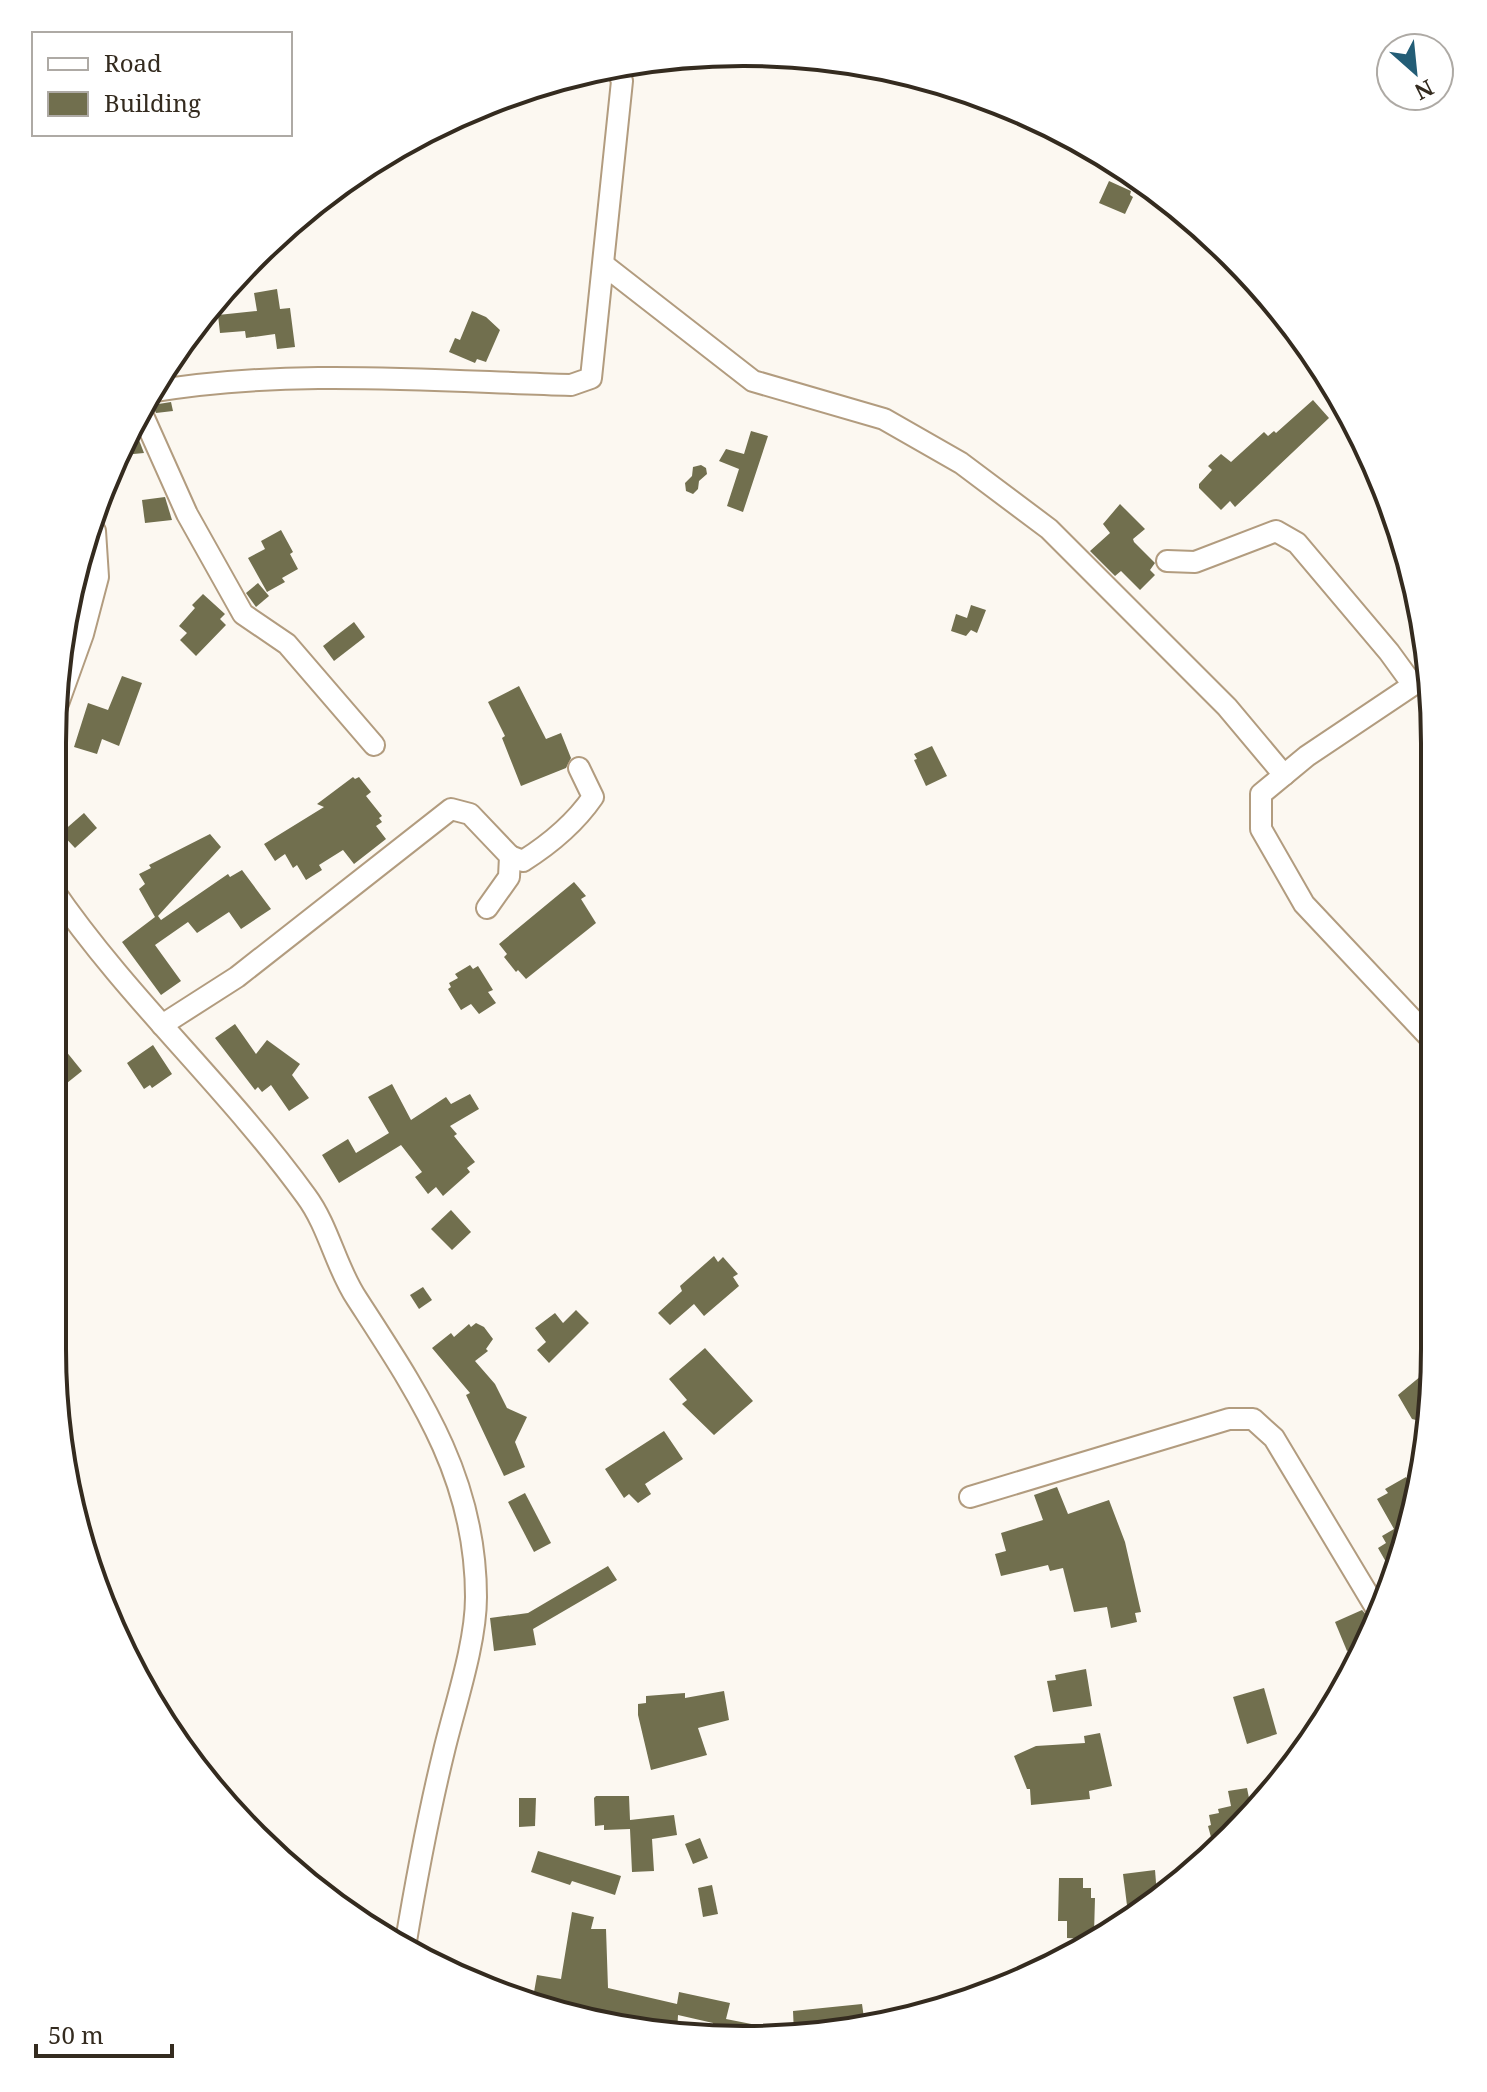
<svg xmlns="http://www.w3.org/2000/svg" width="1487" height="2092" font-family="'Noto Serif',serif">
<style>
.building{fill:#716f4e}
.lines{fill:none;stroke-linecap:round;stroke-linejoin:round}
.minor-casing{stroke:#b29c7f;stroke-width:24}
.minor{stroke:#fff;stroke-width:20}
.rim{fill:none;stroke:#342b1f;stroke-width:4}
</style>
<rect width="100%" height="100%" fill="#fcf8f1"/>
<!-- building -->
<g class="building">
<path d="M1109 181 1131 191 1130 195 1133 197 1125 214 1099 203Z"/>
<path d="M277 289 280 309 290 308 295 347 277 349 275 334 246 338 245 331 220 333 218 315 257 311 254 293Z"/>
<path d="M472 311 486 317 500 330 486 362 477 359 475 363 449 352 455 338 460 340Z"/>
<path d="M1313 400 1329 418 1235 507 1230 501 1221 510 1199 488V484L1212 470 1208 466 1221 454 1231 462 1264 432 1268 436 1274 431 1276 433Z"/>
<path d="M171 402 173 411 156 413 152 405Z"/>
<path d="M134 427 144 453 123 455 124 452Z"/>
<path d="M751 431 768 436 743 512 727 506 739 469 719 461 726 449 744 454Z"/>
<path d="M701 465 706 468 707 474 699 481 698 489 693 494 686 491 685 483 692 476 693 467Z"/>
<path d="M165 497 172 520 145 523 142 500Z"/>
<path d="M1120 504 1145 529 1133 539 1134 542 1155 563 1150 570 1155 575 1140 590 1121 571 1115 576 1090 551 1110 533 1103 524Z"/>
<path d="M281 530 293 552 290 554 298 569 282 578 285 582 267 592 248 558 265 549 261 541Z"/>
<path d="M258 583 269 596 256 607 246 593Z"/>
<path d="M203 594 225 614 220 619 226 625 196 656 180 640 187 633 179 626 195 608 192 605Z"/>
<path d="M971 605 986 610 977 633 971 630 966 636 951 631 956 614 967 618Z"/>
<path d="M354 622 365 637 334 661 323 646Z"/>
<path d="M122 676 142 683 119 746 102 739 97 754 74 747 88 703 108 710Z"/>
<path d="M519 686 546 739 561 733 571 758 566 768 521 786 502 738 505 736 488 702Z"/>
<path d="M932 746 947 776 926 786 914 760 917 759 914 754Z"/>
<path d="M353 777 355 779 359 777 371 792 366 796 382 816 379 818 382 822 376 826 386 839 354 864 343 850 319 865 322 870 306 880 297 865 293 868 285 854 275 861 264 844 324 807 317 804Z"/>
<path d="M84 813 97 828 75 848 61 833Z"/>
<path d="M210 834 221 847 158 916 161 920 228 874 230 877 242 870 271 909 241 929 229 912 197 933 188 922 155 945 181 981 161 995 122 942 155 917 139 889 145 884 139 874 151 868 149 865Z"/>
<path d="M574 882 586 896 581 899 596 923 526 979 518 970 516 972 504 957 507 954 499 944Z"/>
<path d="M470 965 473 969 478 966 493 990 488 992 496 1003 479 1014 471 1004 461 1010 448 989 451 987 449 983 458 978 455 974Z"/>
<path d="M235 1024 256 1054 267 1040 300 1064 292 1075 309 1098 289 1111 271 1085 262 1092 258 1087 255 1090 215 1038Z"/>
<path d="M153 1045 172 1074 152 1088 150 1085 144 1089 127 1063Z"/>
<path d="M65 1050 82 1071 52 1095V1060Z"/>
<path d="M392 1084 411 1120 446 1097 451 1104 470 1094 479 1109 450 1126 457 1134 454 1136 475 1162 467 1168 470 1172 443 1196 436 1187 428 1194 415 1177 422 1172 401 1145 339 1183 322 1155 348 1139 356 1153 389 1133 368 1097Z"/>
<path d="M451 1210 471 1232 452 1250 431 1229Z"/>
<path d="M714 1256 718 1262 723 1257 738 1274 733 1277 739 1286 704 1316 694 1304 670 1325 658 1313 682 1291 680 1286Z"/>
<path d="M423 1287 432 1300 419 1309 410 1295Z"/>
<path d="M576 1310 589 1323 549 1363 537 1350 546 1342 535 1328 555 1313 563 1323Z"/>
<path d="M476 1323 484 1327 493 1339 486 1349 488 1351 475 1361 495 1384 507 1408 527 1417 515 1442 525 1467 504 1476 466 1395 470 1393 432 1348 451 1333 454 1337 469 1324 471 1327Z"/>
<path d="M705 1348 753 1401 714 1435 682 1404 687 1400 669 1379Z"/>
<path d="M1433 1366 1434 1393 1429 1423 1423 1415 1416 1420 1412 1419 1398 1395Z"/>
<path d="M664 1431 683 1459 645 1484 651 1494 638 1503 629 1494 624 1498 605 1469Z"/>
<path d="M1406 1477 1417 1495 1412 1525 1403 1530 1408 1538 1396 1568 1391 1559 1386 1562 1378 1548 1386 1543 1382 1536 1394 1529 1377 1499 1388 1493 1385 1489Z"/>
<path d="M1057 1487 1068 1514 1109 1500 1125 1542 1141 1612 1135 1613 1137 1622 1111 1628 1107 1607 1074 1612 1063 1568 1050 1571 1048 1565 1001 1576 995 1554 1006 1551 1001 1533 1043 1520 1034 1495Z"/>
<path d="M525 1493 551 1543 534 1552 508 1502Z"/>
<path d="M608 1566 617 1580 533 1629 536 1645 494 1651 490 1618 528 1613Z"/>
<path d="M1362 1610 1375 1625 1368 1642 1347 1651 1335 1622Z"/>
<path d="M1086 1669 1092 1706 1053 1712 1047 1681 1056 1680 1055 1675Z"/>
<path d="M1264 1688 1277 1734 1247 1744 1233 1697Z"/>
<path d="M724 1691 729 1720 698 1728 707 1755 651 1770 638 1715V1704L646 1703V1696L685 1693V1698Z"/>
<path d="M1100 1733 1112 1786 1089 1791 1090 1799 1031 1805 1030 1789H1027L1014 1756 1036 1746 1085 1743 1084 1736Z"/>
<path d="M1247 1788 1252 1813 1215 1852 1208 1826 1211 1825 1209 1815 1219 1813 1218 1809 1231 1806 1228 1791Z"/>
<path d="M596 1796H629L630 1820 674 1815 677 1835 652 1839 654 1871 632 1872 630 1829 604 1830V1825L595 1826 594 1798Z"/>
<path d="M519 1798H536L535 1826 519 1827Z"/>
<path d="M700 1838 708 1858 693 1864 685 1844Z"/>
<path d="M538 1851 621 1876 615 1895 572 1881 570 1885 531 1872Z"/>
<path d="M1155 1870 1157 1895 1128 1913 1123 1874Z"/>
<path d="M1059 1878H1083V1888H1091V1898H1095L1094 1934 1086 1939 1067 1938V1921H1058Z"/>
<path d="M712 1885 718 1914 703 1917 698 1888Z"/>
<path d="M572 1912 594 1917 591 1929H606L608 1988 677 2004 679 1992 730 2003 726 2019 767 2027 766 2034H711L713 2023 678 2015 677 2034H653L533 1998 537 1975 561 1979Z"/>
<path d="M862 2004 865 2025 831 2030V2032L794 2034 793 2011Z"/>
</g>
<g class="lines">
<defs>
<g id="minor">
<path d="M604 265 753 381 884 419 961 463 1049 529 1227 707 1284 775"/>
<path d="M149 392C288 368 431 381 571 385L591 378 622 81 616 67"/>
<path d="M140 409 187 514 243 614 287 644 374 745"/>
<path d="M1167 561 1195 562 1276 531 1297 543 1389 652 1413 685 1307 756 1261 794V829L1304 904 1431 1039"/>
<path d="M55 712 83 634 98 577 95 531"/>
<path d="M510 856 523 861C550 844 575 823 593 797L579 768"/>
<path d="M52 888C127 998 228 1088 306 1196 329 1227 336 1268 357 1299 419 1395 476 1477 476 1597 476 1644 455 1705 444 1751 428 1816 416 1881 405 1947"/>
<path d="M162 1025 237 977 451 809 470 814 510 856 509 877 487 908"/>
<path d="M970 1497 1229 1419H1253L1274 1438 1379 1613"/>
</g>
</defs>
<!-- minor casing -->
<use href="#minor" class="minor-casing"/>
<!-- minor -->
<use href="#minor" class="minor"/>
</g>
<!-- crop -->
<path d="M0 0H1487V2092H0ZM743 66H744A677 677 0 0 1 1421 743V1349A677 677 0 0 1 744 2026H743A677 677 0 0 1 66 1349V743A677 677 0 0 1 743 66Z" fill="#fff" fill-rule="evenodd"/>
<path class="rim" d="M743 66H744A677 677 0 0 1 1421 743V1349A677 677 0 0 1 744 2026H743A677 677 0 0 1 66 1349V743A677 677 0 0 1 743 66Z"/>
<!-- legend -->
<rect x="32" y="32" width="260" height="104" fill="#ffffff" stroke="#aeaaa5" stroke-width="2"/>
<rect x="48" y="58" width="40" height="12" fill="#ffffff" stroke="#aeaaa5" stroke-width="2"/>
<text x="104" y="72" font-size="24" fill="#342b1f">Road</text>
<rect x="48" y="92" width="40" height="24" fill="#716f4e" stroke="#aeaaa5" stroke-width="2"/>
<text x="104" y="112" font-size="24" fill="#342b1f">Building</text>
<!-- north arrow -->
<g transform="translate(1415 72) rotate(153)"><circle r="38" fill="#ffffff" stroke="#aeaaa5" stroke-width="2"/>
<path d="M0-6L14 30L0 20L-14 30Z" fill="#235d76"/>
<text y="-12" font-size="22" font-weight="bold" text-anchor="middle" fill="#342b1f">N</text>
</g>
<!-- scale -->
<path d="M36 2044v12h136v-12" fill="none" stroke="#342b1f" stroke-width="4"/>
<text x="48" y="2044" font-size="24" fill="#342b1f" stroke="#ffffff" stroke-width="6" paint-order="stroke">50 m</text>
</svg>
